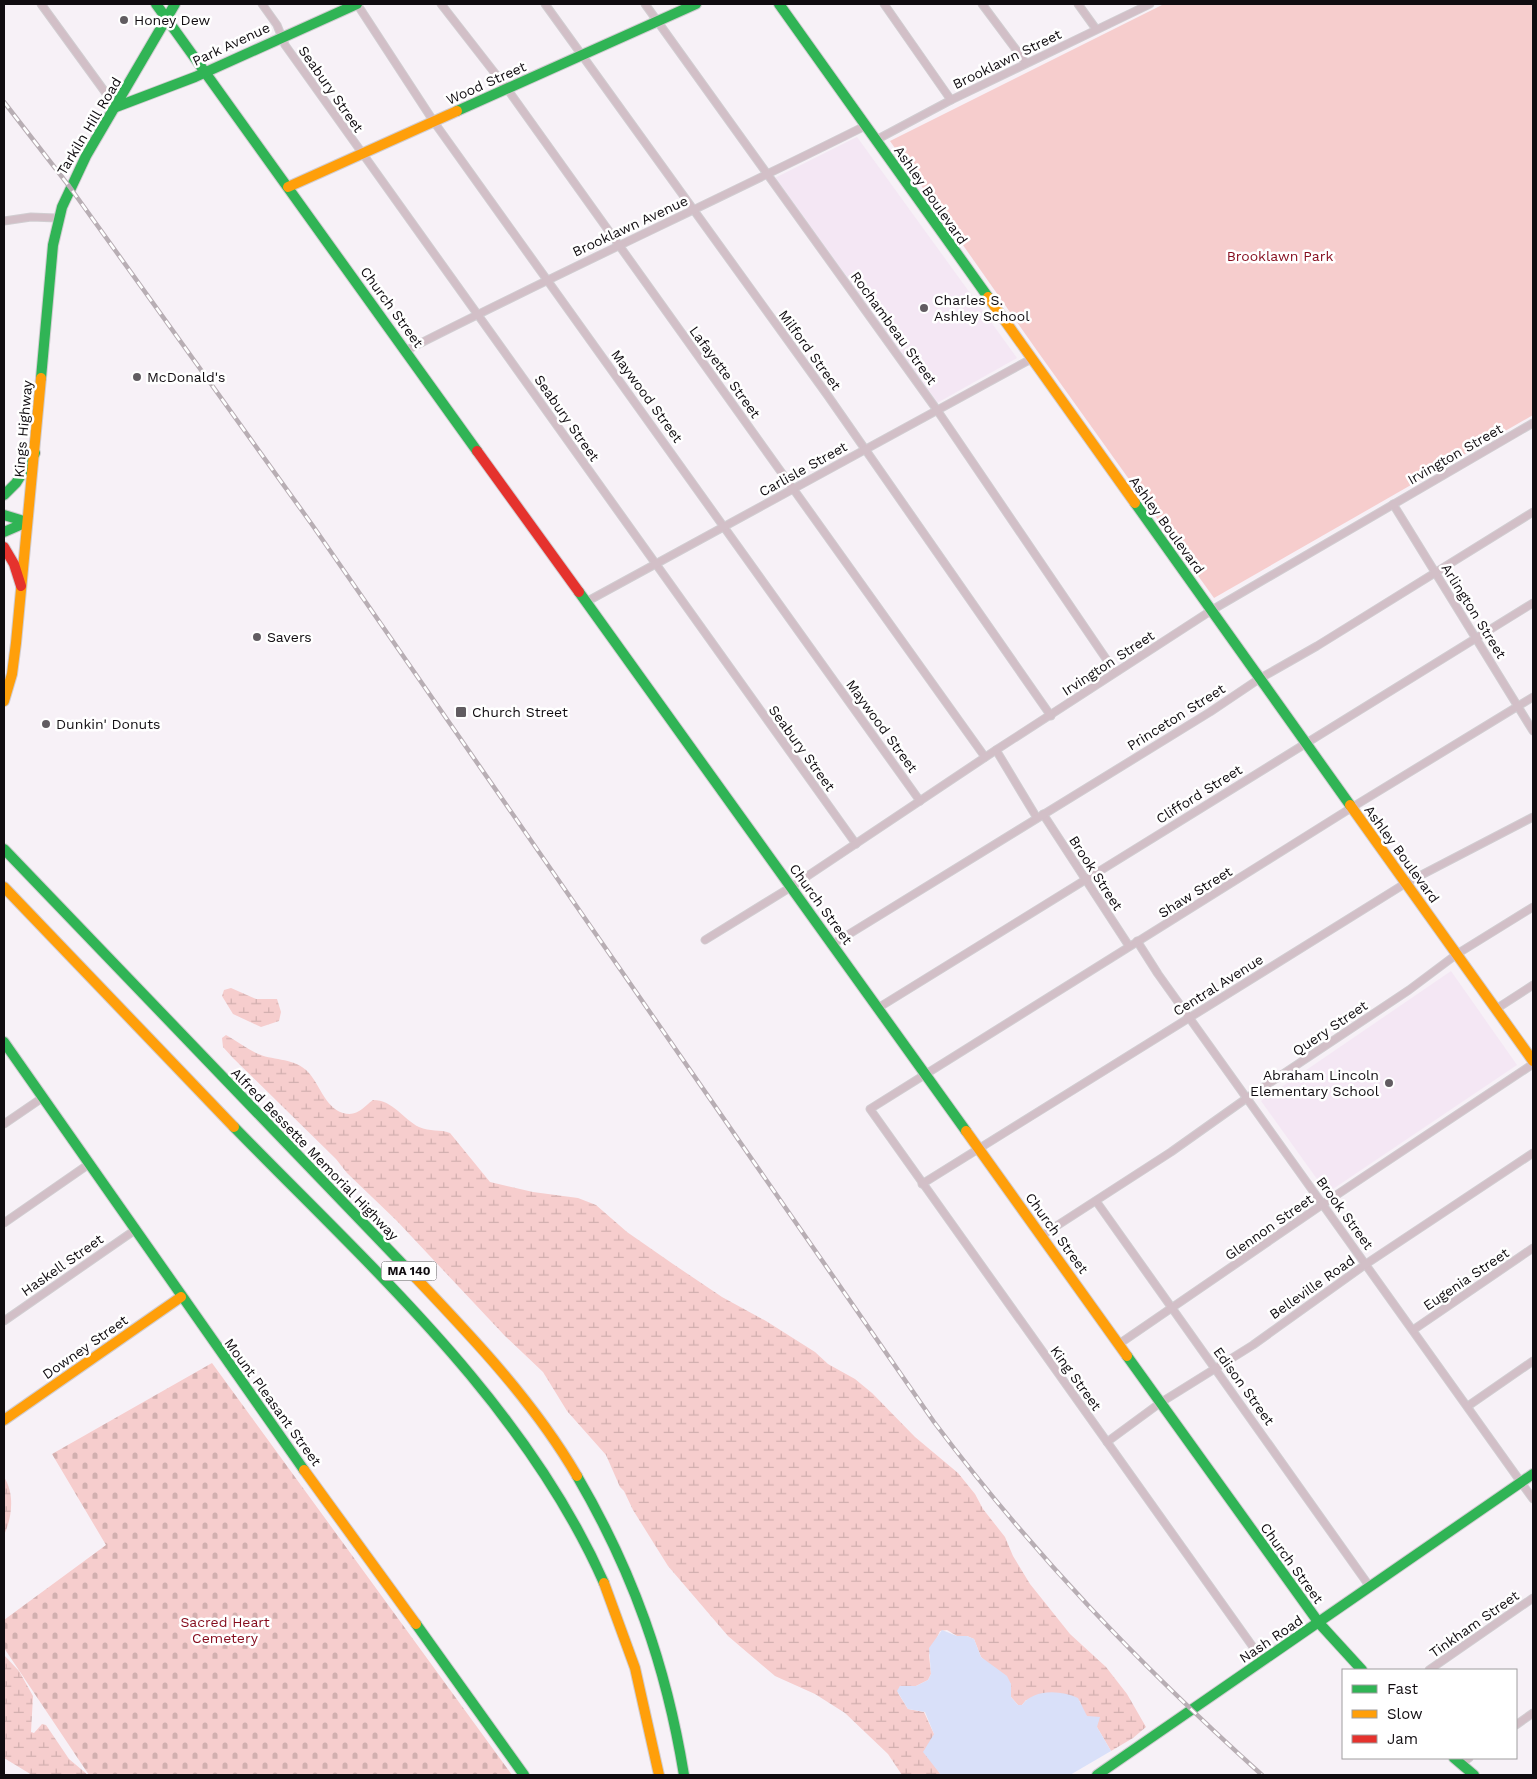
<svg xmlns="http://www.w3.org/2000/svg" width="1537" height="1779" font-family="'Work Sans',sans-serif">
<style>
.built{fill:#f4e7f4}
.wetland{fill:url(#wetland-marsh)}
.cemetery{fill:url(#cemetery-stones)}
.park{fill:#f6cdcd}
.water{fill:#d9e0f9}
.lines{fill:none;stroke-linecap:round;stroke-linejoin:round}
.street-casing{stroke:#d1cdd1;stroke-width:9}
.fast-casing{stroke:#d1cdd1;stroke-width:12}
.slow-casing{stroke:#d1cdd1;stroke-width:12}
.jam-casing{stroke:#d1cdd1;stroke-width:12}
.street{stroke:#d2bfc7;stroke-width:7}
.fast{stroke:#30b455;stroke-width:10}
.slow{stroke:#ff9f0a;stroke-width:10}
.jam{stroke:#e5322d;stroke-width:10}
.rail-casing{stroke:#b8aeb4;stroke-width:4.5}
.rail{stroke:#fff;stroke-width:2.5;stroke-dasharray:8;stroke-linecap:butt}
.poi-dot{fill:#615c61;stroke:#fff;stroke-width:2}
.labels{text-anchor:middle;dominant-baseline:central;stroke-width:5;stroke-linejoin:round;paint-order:stroke}
.shield{fill:#fff;stroke:#585558;stroke-width:1}
.shield-label{font-size:12px;font-weight:bold;fill:#100c10}
.poi-label{font-size:14px;fill:#100c10;stroke:#fff;text-anchor:start}
.street-label{font-size:14px;fill:#100c10;stroke:#fff}
.park-label{font-size:14px;fill:#850b1c;stroke:#fff}
</style>
<defs>
<pattern id="wetland-marsh" width="20" height="14" patternUnits="userSpaceOnUse" patternTransform="scale(1.25)"><rect width="20" height="14" fill="#f6cdcd"/><path d="M1 5h8M5 5V1M11 12h8M15 12V8" fill="none" stroke="#d2afaf"/></pattern>
<pattern id="cemetery-stones" width="16" height="16" patternUnits="userSpaceOnUse" patternTransform="scale(1.25)"><rect width="16" height="16" fill="#f6cdcd"/><path d="M2 7V4a2 2 0 0 1 4 0v3zM10 15v-3a2 2 0 0 1 4 0v3z" fill="#d2afaf"/></pattern>
</defs>
<rect width="100%" height="100%" fill="#f7f1f7"/>
<!-- built -->
<g class="built">
<path d="M857 137 1017 358 937 403 775 178Z"/>
<path d="M1451 971 1517 1065 1327 1193 1261 1101Z"/>
</g>
<!-- wetland -->
<g class="wetland">
<path d="M231 988 256 999H277L281 1012 279 1021 261 1027 233 1014 222 996 224 990Z"/>
<path d="M226 1035C237 1041 246 1048 256 1053 272 1061 291 1057 306 1070 320 1083 324 1107 343 1113 358 1117 363 1107 373 1100 393 1100 403 1119 419 1127 430 1132 440 1129 450 1133L490 1182 533 1192 578 1198 596 1205 627 1232 673 1264 722 1297 766 1321 815 1352 828 1364 855 1379 872 1393 915 1437 958 1473 975 1494 983 1509 1005 1537 1013 1556 1030 1584 1070 1634 1106 1667 1127 1694 1146 1727 1133 1738 1111 1751 1097 1727 1083 1712 1080 1701 1026 1700 1022 1705H1018L1011 1697V1684L981 1657 974 1639 967 1636H957L947 1630 940 1631 929 1655 931 1674 928 1680 916 1686H900L898 1693 908 1709 924 1712 934 1734V1765L941 1775H902L888 1754 845 1713 815 1694 775 1676 728 1636 668 1566 633 1510 624 1491 620 1487 606 1455 567 1411 543 1372 505 1336 397 1221 347 1173 336 1159 233 1058 223 1047 222 1038Z"/>
<path d="M4 1477C15 1494 12 1518 4 1535Z"/>
<path d="M4 1655 19 1671 33 1696 31 1732 34 1733 42 1724 46 1725 69 1759 88 1775H32L4 1758Z"/>
</g>
<!-- cemetery -->
<path class="cemetery" d="M212 1363 512 1775H89L4 1648V1620L106 1545 52 1454Z"/>
<!-- park -->
<path class="park" d="M1164 4H1533V415L1214 598 1038 352 890 141Z"/>
<!-- water -->
<path class="water" d="M942 1630 957 1636H967L974 1639 981 1657 1007 1676 1011 1684V1697L1018 1705H1022C1034 1689 1060 1690 1078 1698L1087 1716 1100 1717 1097 1727 1111 1751 1070 1775H941L923 1752 934 1734 925 1712 908 1709 897 1691 900 1686H916L928 1680 931 1674 929 1648Z"/>
<g class="lines">
<defs>
<g id="street">
<path d="M41 4 116 107"/>
<path d="M262 4 277 25 285 45 856 844"/>
<path d="M357 4 434 122 920 801"/>
<path d="M441 4 508 90 985 757"/>
<path d="M545 4 828 396 1051 716"/>
<path d="M645 4 937 410 1115 672"/>
<path d="M884 4 951 100"/>
<path d="M982 4 1026 63"/>
<path d="M1078 4 1096 29"/>
<path d="M876 140 951 100 1150 4"/>
<path d="M4 221 31 217 57 218"/>
<path d="M407 350C558 273 713 202 865 126"/>
<path d="M1393 504 1533 731"/>
<path d="M586 602 1031 359"/>
<path d="M996 750 1037 818"/>
<path d="M1043 814 1129 946"/>
<path d="M705 940 791 887 996 750 1212 610 1533 423"/>
<path d="M1137 941 1158 974 1533 1499"/>
<path d="M833 944 1210 712 1259 679 1317 646 1533 512"/>
<path d="M878 1008 1533 603"/>
<path d="M1496 1009 1533 985"/>
<path d="M4 1124 42 1098"/>
<path d="M922 1184 1406 883 1533 817"/>
<path d="M1096 1201 1370 1587"/>
<path d="M4 1223 89 1164"/>
<path d="M1041 1236 1171 1152 1247 1098 1409 990 1457 954 1533 907"/>
<path d="M4 1321 135 1230"/>
<path d="M1413 1330 1533 1248"/>
<path d="M1119 1344 1323 1204 1533 1064"/>
<path d="M1468 1406 1533 1361"/>
<path d="M1107 1442 1160 1403 1253 1345 1366 1264 1533 1153"/>
<path d="M1263 1661 870 1109 1351 808 1533 697"/>
<path d="M1429 1670 1533 1598"/>
<path d="M1516 1725 1533 1713"/>
<path d="M1461 1764 1469 1758"/>
</g>
<g id="fast">
<path d="M156 4 477 451"/>
<path d="M779 4 988 297"/>
<path d="M116 107 195 77 357 4"/>
<path d="M457 111 696 4"/>
<path d="M41 378 53 245 62 207 86 156 175 4"/>
<path d="M4 495 16 483 35 453"/>
<path d="M1135 503 1350 805"/>
<path d="M4 515 27 522"/>
<path d="M4 532 27 522"/>
<path d="M579 592 966 1131"/>
<path d="M4 849 415 1277"/>
<path d="M4 1042 304 1470"/>
<path d="M234 1127C369 1266 524 1402 604 1583"/>
<path d="M1127 1356 1319 1623 1362 1670"/>
<path d="M577 1476C633 1572 666 1665 684 1775"/>
<path d="M416 1624 524 1775"/>
<path d="M1454 1758 1474 1775"/>
<path d="M1097 1775 1533 1474"/>
</g>
<g id="slow">
<path d="M288 187 457 111"/>
<path d="M988 297 1135 503"/>
<path d="M4 701 12 674 16 643 41 378"/>
<path d="M1350 805 1533 1061"/>
<path d="M4 887 234 1127"/>
<path d="M966 1131 1127 1356"/>
<path d="M415 1277C473 1338 534 1402 577 1476"/>
<path d="M4 1420 181 1297"/>
<path d="M304 1470 416 1624"/>
<path d="M604 1583 635 1668 659 1775"/>
</g>
<g id="jam">
<path d="M477 451 579 592"/>
<path d="M4 547 14 564 21 586"/>
</g>
</defs>
<!-- street casing -->
<use href="#street" class="street-casing"/>
<!-- fast casing -->
<use href="#fast" class="fast-casing"/>
<!-- slow casing -->
<use href="#slow" class="slow-casing"/>
<!-- jam casing -->
<use href="#jam" class="jam-casing"/>
<!-- street -->
<use href="#street" class="street"/>
<!-- fast -->
<use href="#fast" class="fast"/>
<!-- slow -->
<use href="#slow" class="slow"/>
<!-- jam -->
<use href="#jam" class="jam"/>
<defs>
<path id="rail" d="M4 102 69 186 313 526 934 1422C1034 1555 1139 1664 1262 1775"/>
</defs>
<!-- rail casing -->
<use href="#rail" class="rail-casing"/>
<!-- rail -->
<use href="#rail" class="rail"/>
</g>
<!-- markers -->
<g class="poi-dot">
<circle cx="124" cy="20" r="5"/>
<circle cx="924" cy="308" r="5"/>
<circle cx="137" cy="377" r="5"/>
<circle cx="257" cy="637" r="5"/>
<rect x="455" y="706" width="12" height="12" rx="2.5"/>
<circle cx="46" cy="724" r="5"/>
<circle cx="1389" cy="1083" r="5"/>
</g>
<g class="labels">
<!-- shield labels -->
<rect class="shield" x="381.5" y="1261.5" width="55" height="19" rx="4"/>
<g class="shield-label">
<text x="409" y="1271">MA 140</text>
</g>
<!-- poi labels -->
<g class="poi-label">
<text x="134" y="20">Honey Dew</text>
<text x="934" y="300">Charles S.<tspan x="934" dy="16">Ashley School</tspan></text>
<text x="147" y="377">McDonald's</text>
<text x="267" y="637">Savers</text>
<text x="472" y="712">Church Street</text>
<text x="56" y="724">Dunkin' Donuts</text>
<text x="1379" y="1075" text-anchor="end">Abraham Lincoln<tspan x="1379" dy="16">Elementary School</tspan></text>
</g>
<!-- street labels -->
<g class="street-label">
<text transform="translate(231 44) rotate(-25)">Park Avenue</text>
<text transform="translate(1007 59) rotate(-26)">Brooklawn Street</text>
<text transform="translate(486 83) rotate(-24)">Wood Street</text>
<text transform="translate(331 89) rotate(55)">Seabury Street</text>
<text transform="translate(89 126) rotate(-59)">Tarkiln Hill Road</text>
<text transform="translate(931 195) rotate(55)">Ashley Boulevard</text>
<text transform="translate(630 226) rotate(-25)">Brooklawn Avenue</text>
<text transform="translate(392 307) rotate(54)">Church Street</text>
<text transform="translate(894 328) rotate(54)">Rochambeau Street</text>
<text transform="translate(810 350) rotate(54)">Milford Street</text>
<text transform="translate(725 372) rotate(54)">Lafayette Street</text>
<text transform="translate(647 396) rotate(54)">Maywood Street</text>
<text transform="translate(567 418) rotate(55)">Seabury Street</text>
<text transform="translate(23 429) rotate(-85)">Kings Highway</text>
<text transform="translate(1455 454) rotate(-30)">Irvington Street</text>
<text transform="translate(803 469) rotate(-29)">Carlisle Street</text>
<text transform="translate(1167 525) rotate(54)">Ashley Boulevard</text>
<text transform="translate(1474 611) rotate(58)">Arlington Street</text>
<text transform="translate(1108 663) rotate(-33)">Irvington Street</text>
<text transform="translate(1176 717) rotate(-32)">Princeton Street</text>
<text transform="translate(882 726) rotate(54)">Maywood Street</text>
<text transform="translate(802 748) rotate(54)">Seabury Street</text>
<text transform="translate(1199 794) rotate(-32)">Clifford Street</text>
<text transform="translate(1402 854) rotate(54)">Ashley Boulevard</text>
<text transform="translate(1096 873) rotate(57)">Brook Street</text>
<text transform="translate(1195 892) rotate(-32)">Shaw Street</text>
<text transform="translate(821 904) rotate(54)">Church Street</text>
<text transform="translate(1218 985) rotate(-32)">Central Avenue</text>
<text transform="translate(1330 1028) rotate(-34)">Query Street</text>
<text transform="translate(315 1154) rotate(46)">Alfred Bessette Memorial Highway</text>
<text transform="translate(1345 1213) rotate(54)">Brook Street</text>
<text transform="translate(1269 1227) rotate(-35)">Glennon Street</text>
<text transform="translate(1057 1233) rotate(54)">Church Street</text>
<text transform="translate(62 1265) rotate(-35)">Haskell Street</text>
<text transform="translate(1466 1279) rotate(-34)">Eugenia Street</text>
<text transform="translate(1312 1287) rotate(-35)">Belleville Road</text>
<text transform="translate(85 1347) rotate(-35)">Downey Street</text>
<text transform="translate(1076 1378) rotate(54)">King Street</text>
<text transform="translate(1244 1386) rotate(54)">Edison Street</text>
<text transform="translate(273 1402) rotate(54)">Mount Pleasant Street</text>
<text transform="translate(1292 1563) rotate(54)">Church Street</text>
<text transform="translate(1474 1624) rotate(-35)">Tinkham Street</text>
<text transform="translate(1271 1639) rotate(-34)">Nash Road</text>
</g>
<!-- park labels -->
<g class="park-label">
<text x="1280" y="256">Brooklawn Park</text>
<text x="225" y="1622">Sacred Heart<tspan x="225" dy="16">Cemetery</tspan></text>
</g>
</g>
<!-- border -->
<rect width="1537" height="1779" fill="none" stroke="#100c10" stroke-width="10"/>
<!-- legend -->
<rect x="1342" y="1669" width="175" height="90" fill="#ffffff" stroke="#9f9e9f"/>
<rect x="1352" y="1685" width="25" height="8" fill="#30b455" stroke="#9f9e9f"/>
<text x="1387" y="1694" font-size="15" fill="#100c10">Fast</text>
<rect x="1352" y="1710" width="25" height="8" fill="#ff9f0a" stroke="#9f9e9f"/>
<text x="1387" y="1719" font-size="15" fill="#100c10">Slow</text>
<rect x="1352" y="1735" width="25" height="8" fill="#e5322d" stroke="#9f9e9f"/>
<text x="1387" y="1744" font-size="15" fill="#100c10">Jam</text>
</svg>
